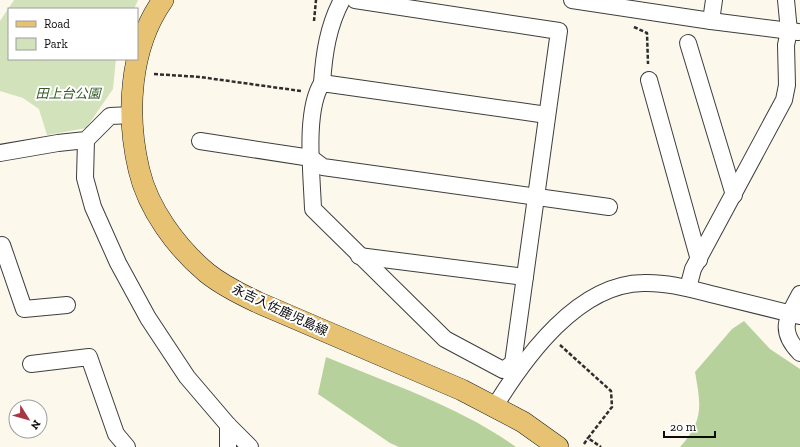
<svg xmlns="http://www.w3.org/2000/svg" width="800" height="447" font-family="'Zilla Slab','Noto Sans JP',serif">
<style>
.green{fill:#d2e2ba}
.forest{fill:#b7d19c}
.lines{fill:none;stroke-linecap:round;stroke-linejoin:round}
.minor-casing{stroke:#3e3e3e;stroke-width:18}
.major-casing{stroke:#1c1c1c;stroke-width:22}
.path{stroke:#2d2d2d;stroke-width:2.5;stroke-dasharray:4 2;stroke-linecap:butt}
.minor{stroke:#fff;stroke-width:16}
.major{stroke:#e6c272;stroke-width:21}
.labels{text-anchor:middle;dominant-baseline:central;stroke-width:4;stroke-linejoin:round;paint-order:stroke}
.park-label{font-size:13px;font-style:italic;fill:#335a25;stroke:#fff}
.street-label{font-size:13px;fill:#0b0b0b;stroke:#fff}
</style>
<rect width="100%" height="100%" fill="#fcf8ec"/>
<!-- green -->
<path class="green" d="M14 0H138L134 9H9V59H116L113 89 86 128 47 135 39 109 23 98 0 91V21Z"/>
<!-- forest -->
<g class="forest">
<path d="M744 321 770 349 800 369V447H680C704 420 701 406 695 372L732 329Z"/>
<path d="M326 357C390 384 459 406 516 447H399L390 443 318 394Z"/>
</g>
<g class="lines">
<defs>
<g id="minor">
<path d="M355 0 559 31 513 363 521 367"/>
<path d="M572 0 711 21 798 32"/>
<path d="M711 21 714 0"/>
<path d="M688 43 734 195"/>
<path d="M649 80 699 260"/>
<path d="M322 83C324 54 328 26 342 0"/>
<path d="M86 140 85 178 93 207 118 263 148 318 187 377 228 425V447"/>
<path d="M200 141 311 158 323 167 609 207"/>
<path d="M0 153 58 143 86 140 110 116 133 115"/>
<path d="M2 245 24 309 67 305"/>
<path d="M359 256 525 277"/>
<path d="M688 288 693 269 784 100 787 85 786 45 789 31 786 0"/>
<path d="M800 294C787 318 778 331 800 353"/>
<path d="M513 363 503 370 445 339 313 209C312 176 304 111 322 83L547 115"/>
<path d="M31 364 89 357 116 434 127 447"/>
<path d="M495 406C526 356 578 284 643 283 667 282 691 289 715 295 743 302 771 309 800 316"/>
<path d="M228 425 250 447"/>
</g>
<path id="major" d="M163 0C129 48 126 115 139 170 148 209 177 248 207 273 222 285 240 294 257 302L462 390 523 422 558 447"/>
</defs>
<!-- minor casing -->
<use href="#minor" class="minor-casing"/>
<!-- major casing -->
<use href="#major" class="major-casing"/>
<!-- path -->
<g class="path">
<path d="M314 21 316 0"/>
<path d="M634 27 647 33 648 64"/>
<path d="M154 74 200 77 301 91"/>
<path d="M560 345 611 391 612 407 588 438 601 447"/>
<path d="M584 444 588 438"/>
</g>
<!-- minor -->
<use href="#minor" class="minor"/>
<!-- major -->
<use href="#major" class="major"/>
</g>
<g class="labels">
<!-- park labels -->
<g class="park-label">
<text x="68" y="93">田上台公園</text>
</g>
<!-- street labels -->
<g class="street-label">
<text transform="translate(280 310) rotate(25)">永吉入佐鹿児島線</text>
</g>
</g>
<!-- legend -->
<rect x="8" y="8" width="130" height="52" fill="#ffffff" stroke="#9d9d9d"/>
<rect x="16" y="21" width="20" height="6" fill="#e6c272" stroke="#9d9d9d"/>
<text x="44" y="28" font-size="12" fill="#0b0b0b">Road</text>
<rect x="16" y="38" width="20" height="12" fill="#d2e2ba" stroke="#9d9d9d"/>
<text x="44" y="48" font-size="12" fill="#0b0b0b">Park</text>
<!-- north arrow -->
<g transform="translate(28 419) rotate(127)"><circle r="19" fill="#ffffff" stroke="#9d9d9d"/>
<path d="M0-3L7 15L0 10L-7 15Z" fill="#a83643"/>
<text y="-6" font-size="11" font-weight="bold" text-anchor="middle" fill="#0b0b0b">N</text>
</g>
<!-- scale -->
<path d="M664 431v6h51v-6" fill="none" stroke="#0b0b0b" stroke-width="2"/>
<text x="670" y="431" font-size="12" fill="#0b0b0b" stroke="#ffffff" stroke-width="3" paint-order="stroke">20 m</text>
</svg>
